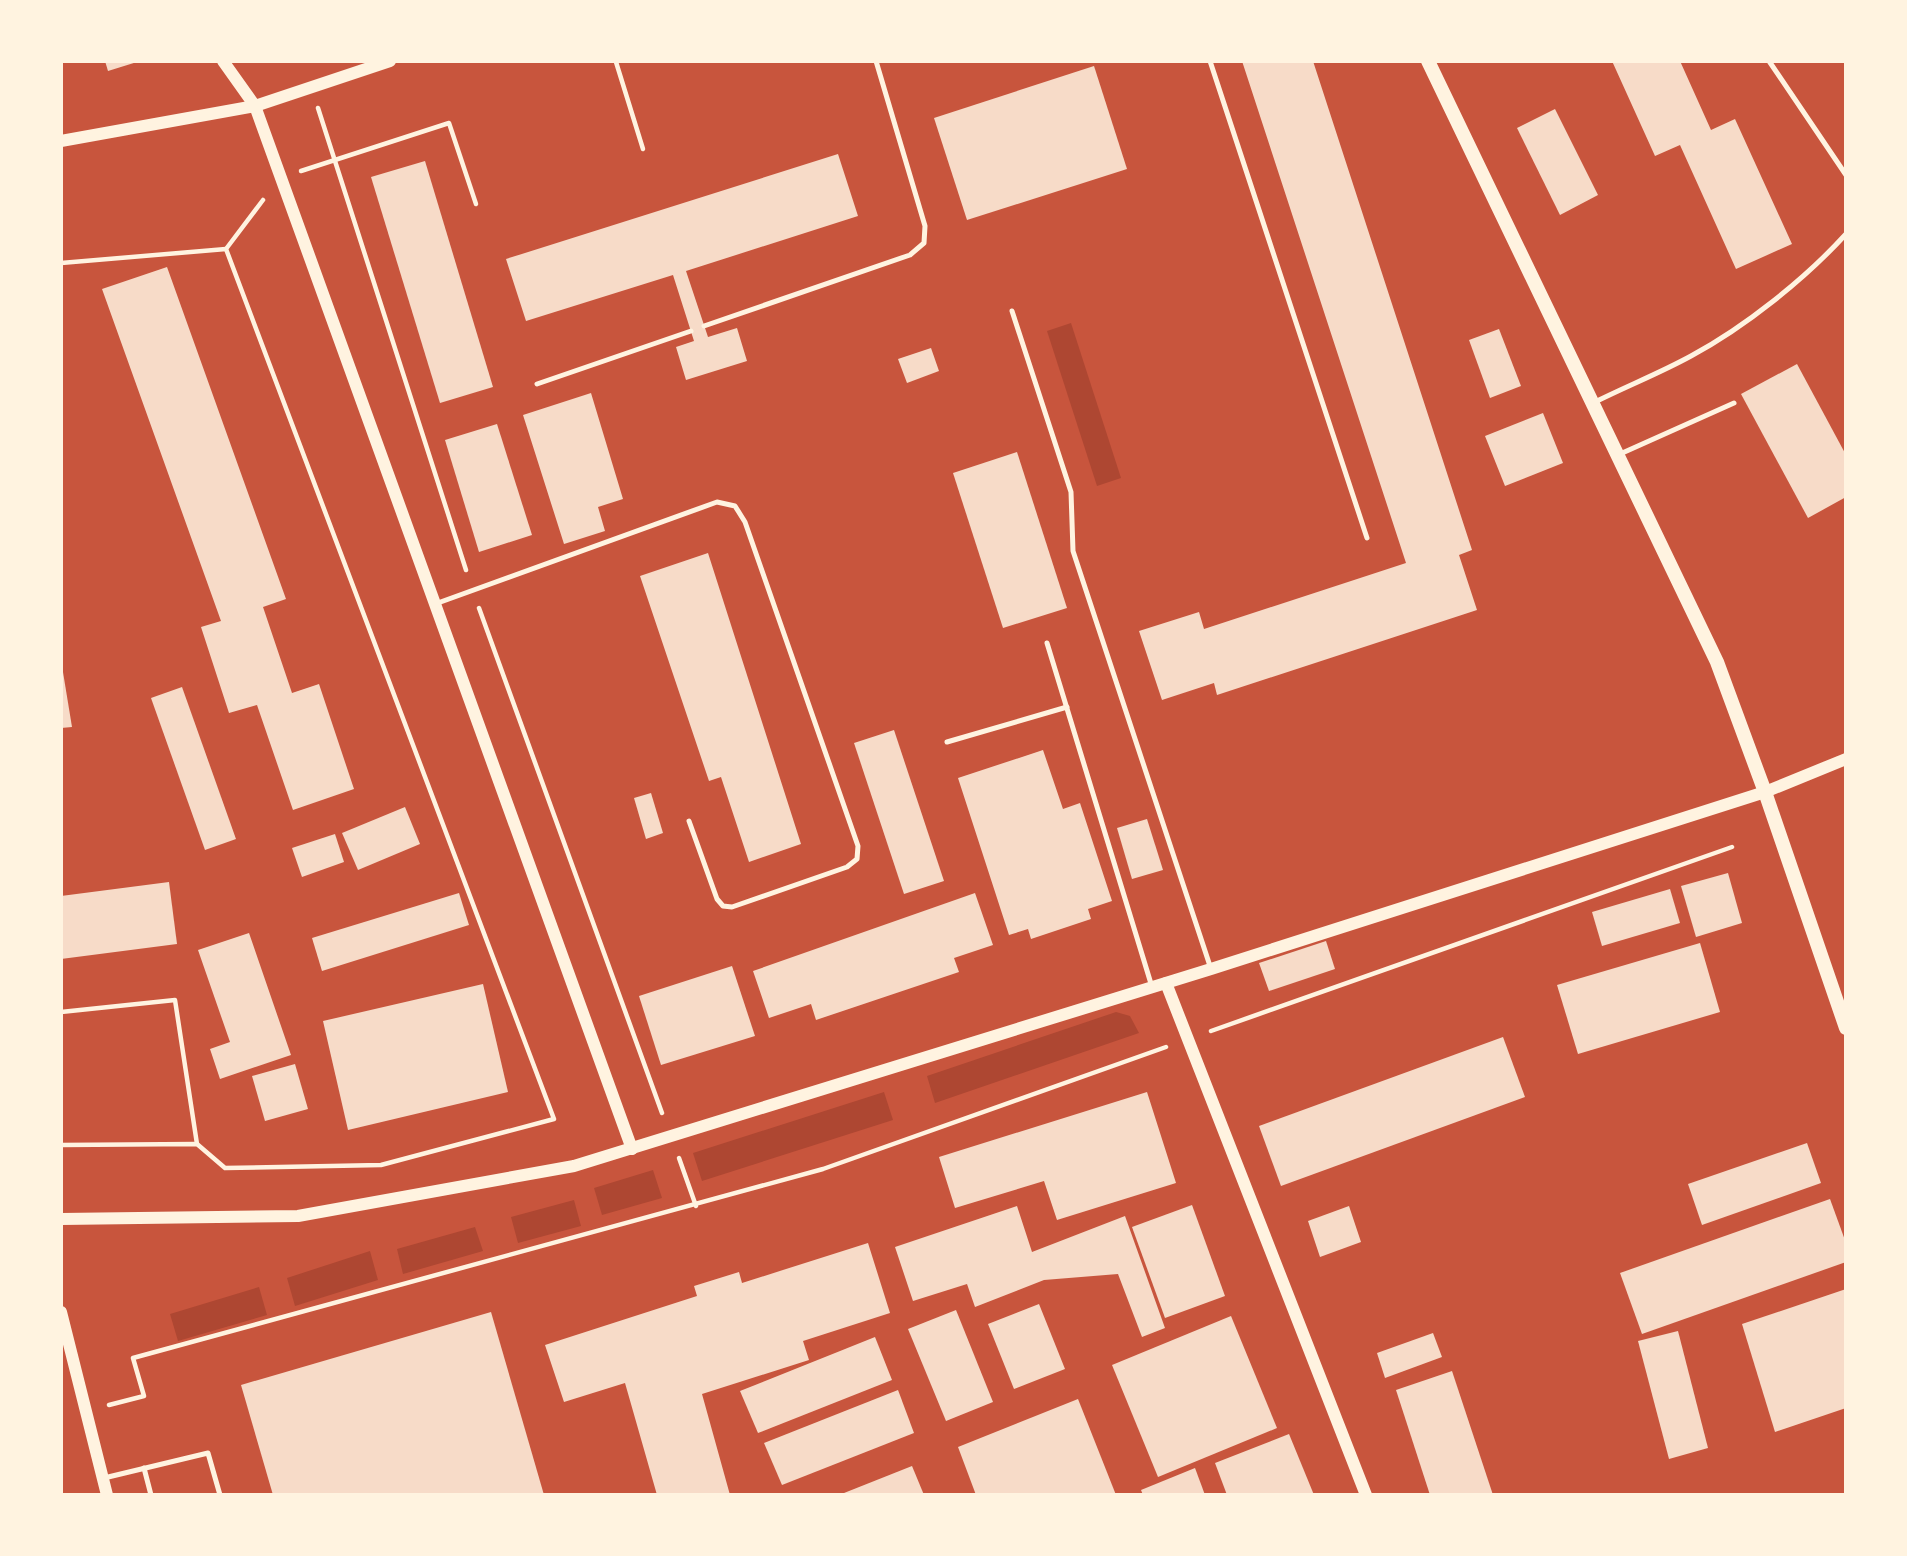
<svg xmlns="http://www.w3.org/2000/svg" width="1907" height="1556" font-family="'Fira Sans',sans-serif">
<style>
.green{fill:#ae4732}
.building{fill:#f7dbc8}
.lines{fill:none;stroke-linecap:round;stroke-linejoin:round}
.path{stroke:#fff3e0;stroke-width:4.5}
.service{stroke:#fff3e0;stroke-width:5}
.tertiary{stroke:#fff3e0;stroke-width:12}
.secondary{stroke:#fff3e0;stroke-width:14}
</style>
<rect width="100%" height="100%" fill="#c8553d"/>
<!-- green -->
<g class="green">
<path d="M1071 323 1121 478 1097 486 1047 331Z"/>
<path d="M1116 1012 1130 1016 1139 1033 935 1103 927 1076Z"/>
<path d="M884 1092 893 1120 702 1181 693 1153Z"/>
<path d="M653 1170 662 1198 602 1215 594 1188Z"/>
<path d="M574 1200 581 1226 518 1243 511 1217Z"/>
<path d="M475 1227 483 1251 403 1274 397 1249Z"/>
<path d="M370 1251 378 1280 295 1306 287 1278Z"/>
<path d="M259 1287 267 1315 178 1341 170 1314Z"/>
</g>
<!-- building -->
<g class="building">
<path d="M105 61H136L137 62 108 71Z"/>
<path d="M1242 61H1313L1472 550 1459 555 1477 610 1217 695 1214 683 1162 700 1139 631 1199 612 1204 629 1406 563Z"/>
<path d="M1612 61H1680L1711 130 1735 119 1792 244 1736 269 1680 145 1655 156Z"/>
<path d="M1094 66 1127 169 967 220 934 118Z"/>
<path d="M1555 109 1598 195 1560 215 1517 128Z"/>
<path d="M838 154 858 216 686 271 708 337 737 328 747 361 686 380 676 347 694 341 673 275 526 321 506 259Z"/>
<path d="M425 161 493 387 440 403 371 177Z"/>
<path d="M167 267 286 599 263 607 292 693 319 684 354 789 293 810 257 705 229 713 201 627 221 621 102 289Z"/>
<path d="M1499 329 1521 386 1490 398 1469 340Z"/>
<path d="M931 348 939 371 907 383 898 359Z"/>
<path d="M1797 364 1846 455V497L1808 518 1741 394Z"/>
<path d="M591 393 623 499 598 507 605 531 564 544 523 415Z"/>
<path d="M1543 413 1563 463 1505 486 1485 436Z"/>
<path d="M497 424 532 535 479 552 445 440Z"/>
<path d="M1017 452 1067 608 1003 628 953 473Z"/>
<path d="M708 553 801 844 749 862 721 777 709 781 640 576Z"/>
<path d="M61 660 72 727 61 728Z"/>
<path d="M182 687 236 839 205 850 151 698Z"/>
<path d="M894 730 944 881 904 894 854 743Z"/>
<path d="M1043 750 1063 809 1080 803 1112 901 1088 909 1091 919 1031 939 1028 929 1009 935 958 778Z"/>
<path d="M651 793 663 833 646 839 634 798Z"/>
<path d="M405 807 420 844 358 870 342 833Z"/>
<path d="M1147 819 1163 870 1132 879 1117 828Z"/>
<path d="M335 834 344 862 302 877 292 848Z"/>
<path d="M1728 873 1742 923 1696 937 1681 886Z"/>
<path d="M169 882 177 944 61 959V896Z"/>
<path d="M1670 889 1680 923 1602 946 1592 912Z"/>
<path d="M459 893 469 925 322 971 312 938Z"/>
<path d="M975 893 993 945 954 958 959 972 816 1020 811 1004 769 1018 753 971Z"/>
<path d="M249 933 291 1055 220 1079 210 1049 230 1042 198 950Z"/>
<path d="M1326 941 1335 969 1269 991 1259 963Z"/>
<path d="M1700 943 1720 1012 1578 1054 1557 985Z"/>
<path d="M732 966 755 1036 661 1065 639 996Z"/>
<path d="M483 984 508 1092 348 1130 323 1021Z"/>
<path d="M1503 1037 1525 1097 1281 1186 1259 1126Z"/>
<path d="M295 1064 308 1109 265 1121 252 1076Z"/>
<path d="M1147 1092 1176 1183 1057 1220 1044 1181 955 1208 939 1157Z"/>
<path d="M1807 1143 1821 1183 1702 1225 1688 1184Z"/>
<path d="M1830 1199 1846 1243V1262L1642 1334 1620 1273Z"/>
<path d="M1192 1205 1225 1296 1165 1318 1132 1227Z"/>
<path d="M1017 1206 1032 1252 1125 1216 1165 1328 1142 1337 1118 1274 1044 1280 975 1307 967 1284 913 1301 895 1247Z"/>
<path d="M1349 1206 1361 1242 1320 1257 1308 1221Z"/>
<path d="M868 1243 890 1313 803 1341 809 1360 702 1394 730 1495H657L625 1383 564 1402 545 1345 697 1296 694 1286 739 1272 742 1283Z"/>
<path d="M1846 1289V1408L1775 1432 1742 1324Z"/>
<path d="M1039 1304 1065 1369 1014 1389 988 1324Z"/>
<path d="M956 1310 993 1402 946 1421 908 1329Z"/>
<path d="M491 1312 544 1495H273L241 1385Z"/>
<path d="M1231 1316 1277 1428 1158 1477 1112 1365Z"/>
<path d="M1678 1331 1708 1448 1669 1459 1638 1341Z"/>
<path d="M1433 1333 1442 1357 1385 1378 1377 1353Z"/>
<path d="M875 1337 892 1380 758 1433 740 1391Z"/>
<path d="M1452 1371 1493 1495H1430L1396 1390Z"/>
<path d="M898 1390 914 1433 782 1485 764 1443Z"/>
<path d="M1078 1399 1116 1495H976L958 1447Z"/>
<path d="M1289 1434 1314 1495H1227L1215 1463Z"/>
<path d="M912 1466 924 1495H839Z"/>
<path d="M1195 1468 1205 1495H1143L1141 1490Z"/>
</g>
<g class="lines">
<!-- path -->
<g class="path">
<path d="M616 62 643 149"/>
<path d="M318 108 466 570"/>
<path d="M301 171 449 123 476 204"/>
<path d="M61 263 226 249"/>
<path d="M479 608 662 1113"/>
<path d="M61 1012 175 1000 197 1144"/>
<path d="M1211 1031 1732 847"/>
<path d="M61 1145 197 1144 225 1168 381 1165 554 1119 226 249 263 200"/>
<path d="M679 1158 696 1206"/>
<path d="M109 1405 144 1396 133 1358 823 1169 1166 1047"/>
</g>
<!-- service -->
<g class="service">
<path d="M1210 61 1367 538"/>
<path d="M1769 61 1846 175"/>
<path d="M1012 311 1071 492 1073 551 1211 969"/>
<path d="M704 326 910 255 924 243 925 226 876 61"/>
<path d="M537 384 691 331"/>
<path d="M1595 402C1627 386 1660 373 1691 356 1745 327 1805 279 1846 234"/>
<path d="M1620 454 1734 403"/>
<path d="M435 604 717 502 735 506 745 522 858 846 857 859 847 867 732 907 723 906 717 899 689 821"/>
<path d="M1047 643 1152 987"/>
<path d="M947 742 1067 707"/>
<path d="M144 1468 151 1495"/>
<path d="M104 1478 208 1453 220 1495"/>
</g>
<!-- tertiary -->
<g class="tertiary">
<path d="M223 61 255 106 632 1149"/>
<path d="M61 141 255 106 390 61"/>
<path d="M1166 983 1366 1495"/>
<path d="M61 1219 298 1216 574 1166 1211 969 1765 792 1846 759"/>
<path d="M61 1312 107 1495"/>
</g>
<!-- secondary -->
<path class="secondary" d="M1428 61 1717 662 1765 792 1846 1028"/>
</g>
<!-- border -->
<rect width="1907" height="1556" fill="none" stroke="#fff3e0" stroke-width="126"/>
</svg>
